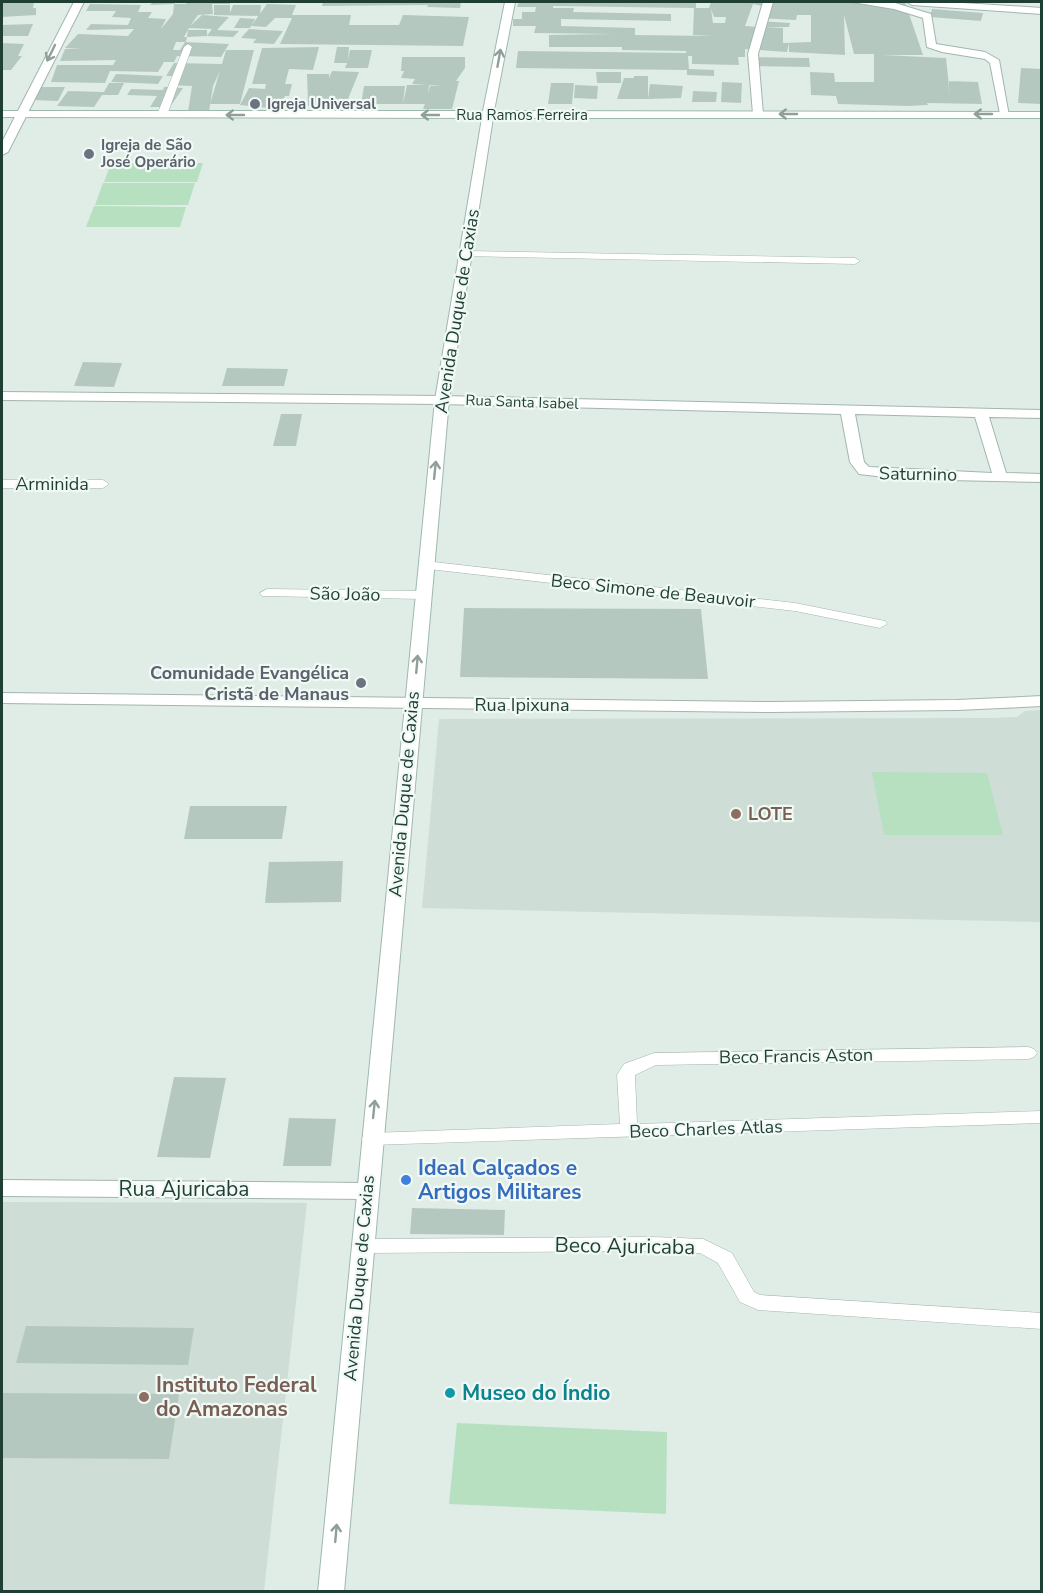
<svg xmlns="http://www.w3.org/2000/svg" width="1043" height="1593" font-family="'Nunito Sans',sans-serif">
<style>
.built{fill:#ceddd6}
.green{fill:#b7e0c1}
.building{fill:#b5c8c0;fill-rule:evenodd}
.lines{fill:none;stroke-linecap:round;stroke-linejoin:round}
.lane-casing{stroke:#a2b5ae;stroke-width:1}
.street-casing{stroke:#a2b5ae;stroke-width:2}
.secondary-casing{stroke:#9db9af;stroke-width:2}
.lane{fill:#fff;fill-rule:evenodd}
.street{fill:#fff;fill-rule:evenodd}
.secondary{fill:#fff;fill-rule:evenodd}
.oneway{stroke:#8f9f9a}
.worship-dot{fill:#6b7280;stroke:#f1f9f5;stroke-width:2}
.education-dot{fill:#8d6e63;stroke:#f1f9f5;stroke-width:2}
.shop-dot{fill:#3f7fe0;stroke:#f1f9f5;stroke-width:2}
.culture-dot{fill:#0f9aa8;stroke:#f1f9f5;stroke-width:2}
.labels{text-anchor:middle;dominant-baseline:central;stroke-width:4.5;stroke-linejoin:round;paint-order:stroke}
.far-worship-label{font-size:15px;font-weight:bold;fill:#5b616d;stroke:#f1f9f5;text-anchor:start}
.far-street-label{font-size:15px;fill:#1f3f35;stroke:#f1f9f5}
.street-label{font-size:18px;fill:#1f3f35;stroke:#f1f9f5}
.worship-label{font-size:18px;font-weight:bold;fill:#5b616d;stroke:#f1f9f5;text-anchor:end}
.education-label{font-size:18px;font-weight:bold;fill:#785e54;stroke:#f1f9f5;text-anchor:start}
.near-shop-label{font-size:21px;font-weight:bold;fill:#366cbe;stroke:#f1f9f5;text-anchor:start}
.near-street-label{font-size:21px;fill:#1f3f35;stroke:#f1f9f5}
.near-education-label{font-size:21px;font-weight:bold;fill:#785e54;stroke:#f1f9f5;text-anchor:start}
.near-culture-label{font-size:21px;font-weight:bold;fill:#0d838f;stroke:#f1f9f5;text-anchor:start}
</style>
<rect width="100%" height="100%" fill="#e0ede7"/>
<!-- built -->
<g class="built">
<path d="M1041 710V922L422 908 439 719 989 718 1017 717 1025 711Z"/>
<path d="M2 1202 307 1203 264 1591H2Z"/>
</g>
<!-- green -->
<g class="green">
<path d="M111 163H203L197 182H104Z"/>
<path d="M103 183H195L188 205H95Z"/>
<path d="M94 206 186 207 180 227H86Z"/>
<path d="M872 772 987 773 1003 835H884Z"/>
<path d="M457 1423 667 1432 666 1514 449 1504Z"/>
</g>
<!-- building -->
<g class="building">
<path d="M2 2H34L33 8H36V15L2 17Z"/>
<path d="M153 2H176L174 4H186L187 2H231L230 4H212L213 14 198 15 190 26 202 15 229 17 217 30 239 31 233 37 207 36 212 29 189 28 184 37H187L186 42H176L173 50H180L185 42 229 44 221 57 177 56 174 62H164L158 72 110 71 105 83 51 82 57 65H113L116 60 60 61 65 49H82L65 48 78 34 128 36 134 29 86 30 91 24 128 25 131 18 112 17 116 11H86L90 4 141 5 138 12H152L148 18 166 19 161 29 173 14 174 4 150 5Z"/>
<path d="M323 2H461L460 8 427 7 428 5 322 6Z"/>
<path d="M519 2H696V8H709L711 2H905L923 55H883L946 58 950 95 948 81 978 82 982 104 927 103 928 105 908 106 838 104 836 96 811 95 810 72 834 73 835 82H874V54H854L844 15 845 55 789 52V43L787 52 745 49V57H738L739 65 692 64V56H688L689 69 714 70V76L687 75V70L516 68 518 51 686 53V51L622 50V47H549V35L613 34 534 33 536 26H513V19H522V12H535L536 7H517ZM753 4 762 6 759 18 796 20 797 15H811V42L783 43V28L765 27H789L790 23 760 21 759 27 745 26ZM553 6 694 8 693 35 712 36 635 35V28L561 26V19L671 21V14L573 12 574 8H553ZM711 9 714 17H726L725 23H713Z"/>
<path d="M267 4 296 5 292 15H351L349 25H399L403 15 469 17 463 46 280 44 292 18H275L266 27 251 26Z"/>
<path d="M214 5H230V13L233 5H261L260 16 214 15Z"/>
<path d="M932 9 983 13 981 21 930 17Z"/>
<path d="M240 18 255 19 250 28H234Z"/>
<path d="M33 24 28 36H2V25Z"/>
<path d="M249 29 263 30 283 31 274 44 253 43 256 39 241 38Z"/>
<path d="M188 30H207V36L187 37Z"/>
<path d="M2 43 24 44 18 56H22L11 70H2Z"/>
<path d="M319 47 313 70 289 69 285 84H292L289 96H285L279 109 240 105 249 88 265 89 266 84H252L262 48Z"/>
<path d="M337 47H349L348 60 350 50H372L368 68H345L347 63H334Z"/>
<path d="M226 50H254L240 104H210L218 77 220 71 213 86 209 112H188L192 86 169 85 174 76H166L174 63 222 64 220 71Z"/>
<path d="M402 57H465V68L456 81H459L452 109H423L425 104H361L364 86H405L403 104 407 85H429L428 93 430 86H442L412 84 415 79 401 78 404 71H401Z"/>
<path d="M748 57 809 58 810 67 748 66Z"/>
<path d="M1021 68 1042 69V104L1018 103Z"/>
<path d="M332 71 359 72 346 104 308 106 307 74H329V78Z"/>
<path d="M596 72H621V83H597Z"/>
<path d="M116 74 163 76 158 84 111 82Z"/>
<path d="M634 76H648V99H617L624 78H634Z"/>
<path d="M722 82 742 83 741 103 721 102Z"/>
<path d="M109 83H124L118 95H102L94 107 57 106 68 91 104 92Z"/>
<path d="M551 83H574L572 104H548Z"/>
<path d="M650 84 683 86 681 98 648 99Z"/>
<path d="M575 85 598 86 597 99 574 98Z"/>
<path d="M41 87H65L58 101 33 100Z"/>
<path d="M164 87 183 88 170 107H150L157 96 127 95 131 89 163 90Z"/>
<path d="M693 91 717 92 716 102H692Z"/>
<path d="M83 362 122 363 114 387 74 386Z"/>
<path d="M227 368 288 369 284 386H222Z"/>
<path d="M281 414H302L296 446H273Z"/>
<path d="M464 608 701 609 708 679 460 677Z"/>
<path d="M190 806H287L282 839H184Z"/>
<path d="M343 861 341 902 265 903 269 862Z"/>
<path d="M174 1077 226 1078 210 1158 157 1157Z"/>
<path d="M289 1118 336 1119 331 1166H283Z"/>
<path d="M412 1208 505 1210 504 1235 410 1234Z"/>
<path d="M26 1326 194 1328 188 1365 16 1363Z"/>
<path d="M2 1393 179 1394 169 1459 2 1458Z"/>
</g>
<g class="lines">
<defs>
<g id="lane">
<path d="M188 44 192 47 167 115 159 117 157 115 184 47Z"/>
<path d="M466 251 855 258 860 261 855 264 462 256 461 254Z"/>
<path d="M2 480H103L109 484 103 488H2Z"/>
<path d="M425 561 795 603 885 621 887 624 880 628 795 611 420 568 419 565Z"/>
<path d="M267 589 423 591 430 595 423 599 262 596 260 593Z"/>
<path d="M1028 1047 1034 1049 1037 1053 1034 1057 1028 1059 656 1065 635 1075 637 1124 1042 1111V1123L371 1145 365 1144 362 1139 365 1134 371 1133 620 1124 617 1075 624 1064 654 1053Z"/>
<path d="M653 1237 703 1239 732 1253 754 1292 760 1295 1042 1313V1329L758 1310 740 1302 718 1263 700 1253 653 1251 362 1253 355 1251 353 1246 355 1241 362 1239Z"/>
</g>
<g id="street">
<path d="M74 2H84L8 152 2 155V142Z"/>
<path d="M763 2H773L758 54 763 114 758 117 753 114 748 54Z"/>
<path d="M852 2 895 3 931 14 936 44 985 52 999 60 1009 116 1000 114 990 63 985 59 942 52 927 47 923 18 894 9Z"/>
<path d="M907 2H947L1042 8V14L912 5Z"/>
<path d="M2 392 442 396 1042 410V418L989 417 1006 473 1042 474V482L901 479 859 474 850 462 841 414 442 404 2 400ZM855 414 975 417 992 473 869 467 864 462Z"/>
<path d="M2 693 771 702 957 700 1042 696V706L957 710 771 712 2 703Z"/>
<path d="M2 1180 366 1183 374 1185 377 1191 374 1197 366 1199 2 1196Z"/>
</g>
<path id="secondary" d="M505 2H515L494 111 1042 112V118H493L449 400 344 1592H318L435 400 482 118 2 117V111H483Z"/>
</defs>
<!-- lane casing -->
<use href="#lane" class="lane-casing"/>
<!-- street casing -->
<use href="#street" class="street-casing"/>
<!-- secondary casing -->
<use href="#secondary" class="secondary-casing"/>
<!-- lane -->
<use href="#lane" class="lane"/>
<!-- street -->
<use href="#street" class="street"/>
<!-- secondary -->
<use href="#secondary" class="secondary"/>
</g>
<!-- one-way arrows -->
<defs><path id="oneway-shaft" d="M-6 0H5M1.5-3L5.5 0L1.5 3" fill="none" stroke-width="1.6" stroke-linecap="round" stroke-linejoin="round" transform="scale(1.5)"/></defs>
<g class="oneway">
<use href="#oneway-shaft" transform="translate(51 53) rotate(116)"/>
<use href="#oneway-shaft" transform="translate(499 58) rotate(-80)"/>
<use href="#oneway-shaft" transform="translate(788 114) rotate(180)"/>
<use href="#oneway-shaft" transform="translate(983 114) rotate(180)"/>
<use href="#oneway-shaft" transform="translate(235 115) rotate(180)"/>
<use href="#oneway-shaft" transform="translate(430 115) rotate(180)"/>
<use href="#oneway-shaft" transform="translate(435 470) rotate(-84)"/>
<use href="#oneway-shaft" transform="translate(417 664) rotate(-85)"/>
<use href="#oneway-shaft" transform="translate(374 1109) rotate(-84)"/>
<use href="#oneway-shaft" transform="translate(336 1533) rotate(-85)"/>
</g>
<!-- markers -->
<g class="worship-dot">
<circle cx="255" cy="104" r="6"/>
<circle cx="89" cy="154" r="6"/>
<circle cx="361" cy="683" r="6"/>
</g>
<g class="education-dot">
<circle cx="736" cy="814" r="6"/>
<circle cx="144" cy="1397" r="6"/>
</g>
<circle class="shop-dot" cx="406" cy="1180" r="6"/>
<circle class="culture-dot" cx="450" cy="1393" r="6"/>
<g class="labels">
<!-- far-worship labels -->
<g class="far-worship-label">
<text x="267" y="104">Igreja Universal</text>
<text x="101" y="145">Igreja de São<tspan x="101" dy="17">José Operário</tspan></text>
</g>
<!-- far-street labels -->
<g class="far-street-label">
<text x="522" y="115">Rua Ramos Ferreira</text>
<text transform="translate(522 402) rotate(2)">Rua Santa Isabel</text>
</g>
<!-- street labels -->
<g class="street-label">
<text transform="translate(457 311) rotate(-81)">Avenida Duque de Caxias</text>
<text transform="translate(918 474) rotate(1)">Saturnino</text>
<text x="52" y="484">Arminida</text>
<text transform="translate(653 591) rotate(6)">Beco Simone de Beauvoir</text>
<text transform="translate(345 594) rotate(1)">São João</text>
<text x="522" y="705">Rua Ipixuna</text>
<text transform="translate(404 794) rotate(-85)">Avenida Duque de Caxias</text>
<text transform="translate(796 1056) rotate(-1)">Beco Francis Aston</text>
<text transform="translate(706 1129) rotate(-2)">Beco Charles Atlas</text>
<text transform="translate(359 1278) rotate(-85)">Avenida Duque de Caxias</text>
</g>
<!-- worship labels -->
<g class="worship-label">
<text x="349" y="673">Comunidade Evangélica<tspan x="349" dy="21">Cristã de Manaus</tspan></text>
</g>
<!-- education labels -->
<g class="education-label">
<text x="748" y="814">LOTE</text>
</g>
<!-- near-shop labels -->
<g class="near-shop-label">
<text x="418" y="1168">Ideal Calçados e<tspan x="418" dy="24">Artigos Militares</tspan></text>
</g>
<!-- near-street labels -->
<g class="near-street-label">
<text x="184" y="1189">Rua Ajuricaba</text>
<text transform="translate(625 1246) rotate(1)">Beco Ajuricaba</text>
</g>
<!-- near-education labels -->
<g class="near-education-label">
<text x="156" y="1385">Instituto Federal<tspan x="156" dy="24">do Amazonas</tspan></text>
</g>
<!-- near-culture labels -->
<g class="near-culture-label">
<text x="462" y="1393">Museo do Índio</text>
</g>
</g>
<!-- border -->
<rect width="1043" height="1593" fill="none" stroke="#1f3f35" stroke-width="6"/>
</svg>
